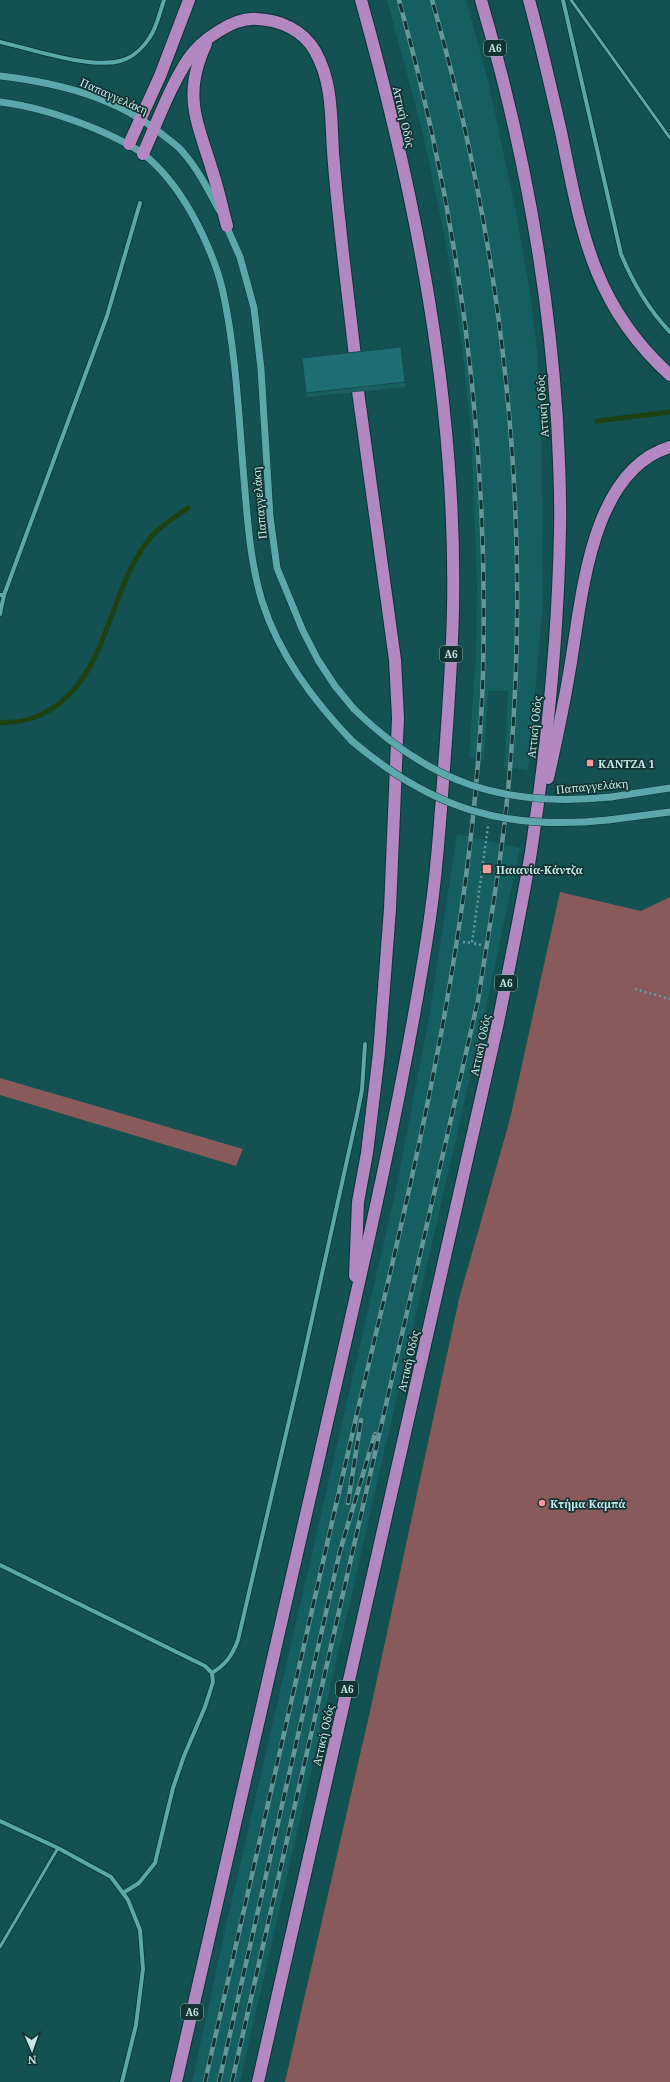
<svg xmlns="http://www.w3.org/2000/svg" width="670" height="2082" font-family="'Noto Serif',serif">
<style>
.built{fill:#155f61}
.green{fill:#895a5a}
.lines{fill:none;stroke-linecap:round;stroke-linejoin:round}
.stream{stroke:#1e4111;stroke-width:5}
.service-casing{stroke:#093435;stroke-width:4.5}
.minor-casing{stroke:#093435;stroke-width:5.5}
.tertiary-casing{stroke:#093435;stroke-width:8}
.motorway-casing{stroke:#093435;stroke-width:14}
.path{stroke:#6a9b9d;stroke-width:2.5;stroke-dasharray:2 3;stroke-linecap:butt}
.service{stroke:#5ba7a9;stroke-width:3}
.minor{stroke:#5ba7a9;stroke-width:4}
.tertiary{stroke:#5ba7a9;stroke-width:7}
.motorway{stroke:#b388c0;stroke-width:12}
.rail-casing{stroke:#659698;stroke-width:4.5}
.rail{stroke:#133334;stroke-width:3;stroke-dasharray:9;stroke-linecap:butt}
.tertiary-bridge-casing{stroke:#093435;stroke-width:8;stroke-linecap:butt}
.tertiary-bridge{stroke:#5ba7a9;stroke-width:7}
.wall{fill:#1a5f62}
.building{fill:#1e6f72;stroke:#154e50}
.poi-dot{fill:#f59b9d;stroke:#133334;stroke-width:1.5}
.labels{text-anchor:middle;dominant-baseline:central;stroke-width:3.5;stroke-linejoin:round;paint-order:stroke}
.shield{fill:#133334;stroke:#8fb1b2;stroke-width:1}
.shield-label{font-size:10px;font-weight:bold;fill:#c4e7e8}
.street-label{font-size:11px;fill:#c4e7e8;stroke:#133334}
.poi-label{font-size:11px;font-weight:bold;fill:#c4e7e8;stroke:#133334;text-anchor:start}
</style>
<rect width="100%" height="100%" fill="#135153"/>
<!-- built -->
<g class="built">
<path d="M387 0H466L488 81 515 207 528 280 536 339 541 398 543 603 528 771 504 766 508 691H488L484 761 469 757 476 655 477 584 471 432 462 348 453 284 443 228 422 130Z"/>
<path d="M457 834 520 848 485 1012 240 2082H192L228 1917 395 1194 429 1018Z"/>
</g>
<!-- green -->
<g class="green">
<path d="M560 892 641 911 670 897V2082H285L371 1707 459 1299 510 1119Z"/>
<path d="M0 1078 243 1149 236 1166 0 1095Z"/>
</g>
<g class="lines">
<!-- stream -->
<g class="stream">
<path d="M597 421 670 412"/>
<path d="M0 723C10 722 21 722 30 719 109 693 104 594 150 538 160 526 175 517 188 508"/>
</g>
<defs>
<g id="service">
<path d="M571 0 670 138"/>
<path d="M0 1947 58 1848"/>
</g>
<g id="minor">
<path d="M563 0 621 254C633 283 648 309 670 332"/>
<path d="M0 42C31 49 90 69 120 61 132 58 143 48 150 37 157 27 160 11 164 0"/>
<path d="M0 595H4L0 614"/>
<path d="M4 595 107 316 140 203"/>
<path d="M0 1565 205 1666 212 1673 213 1682 205 1707 184 1756 173 1788 155 1863 139 1883 123 1893"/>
<path d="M212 1673C226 1664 232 1656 238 1640L299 1378 357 1115 362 1090 365 1044"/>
<path d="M0 1821 58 1848 111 1877 128 1900 140 1930 143 1969 136 2025 122 2082"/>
</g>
<g id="tertiary">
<path d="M0 76C59 83 116 97 163 135 169 140 177 145 182 151 197 168 208 189 219 210"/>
<path d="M0 102C34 106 64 116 96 129 112 136 128 143 142 153 163 169 179 191 192 214 205 238 217 265 223 292 237 357 239 425 245 491 248 527 251 565 262 601 279 655 313 700 352 741"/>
<path d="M225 223 240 257 254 308 261 369 270 516 277 568 303 631 318 660 335 686 354 709"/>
<path d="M611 797 670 788"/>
<path d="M608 820 670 812"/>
</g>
<g id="motorway">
<path d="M529 0C541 44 551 88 561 132 581 229 592 305 670 375"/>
<path d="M206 44C182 95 197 121 212 170 218 188 222 207 227 226"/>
<path d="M129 144 160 76 189 0"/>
<path d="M143 154C156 125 171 84 189 58 201 40 234 17 257 19 280 20 303 30 315 51 335 86 330 126 334 164 339 228 348 293 355 357"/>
<path d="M548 778C556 742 564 705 570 668 582 598 590 471 670 447"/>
<path d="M355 1276 358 1202 367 1153 379 1053 390 909 398 718 395 660 358 391"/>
<path d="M176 2082C224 1871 272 1660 321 1449 360 1279 400 1109 427 938 436 882 440 825 444 768 448 715 452 662 453 609 457 403 416 197 361 0"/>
<path d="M258 2082 497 1027C509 969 521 911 531 852 547 746 558 638 560 530 561 494 559 457 557 420 548 278 521 136 481 0"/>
</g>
</defs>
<!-- service casing -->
<use href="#service" class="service-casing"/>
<!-- minor casing -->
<use href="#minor" class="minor-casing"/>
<!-- tertiary casing -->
<use href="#tertiary" class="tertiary-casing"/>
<!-- motorway casing -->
<use href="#motorway" class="motorway-casing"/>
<!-- path -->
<g class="path">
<path d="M463 942 472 943"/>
<path d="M481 945 472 943 488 826"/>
<path d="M635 989 670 999"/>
</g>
<!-- service -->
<use href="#service" class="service"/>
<!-- minor -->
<use href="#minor" class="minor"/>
<!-- tertiary -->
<use href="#tertiary" class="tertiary"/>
<!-- motorway -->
<use href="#motorway" class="motorway"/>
<defs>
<g id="rail">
<path d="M348 1503 361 1420"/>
<path d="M205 2082C255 1860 305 1639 356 1418 414 1173 475 926 483 674 489 446 460 219 399 0"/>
<path d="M219 2082 340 1551 375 1434"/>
<path d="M232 2082 478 1000C490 923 504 846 510 768 532 511 503 248 432 0"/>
</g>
</defs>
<!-- rail casing -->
<use href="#rail" class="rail-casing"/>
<!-- rail -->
<use href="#rail" class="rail"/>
<defs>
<g id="tertiary-bridge">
<path d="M354 709C431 784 505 808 611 797"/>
<path d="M352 741C432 809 504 831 608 820"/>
</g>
</defs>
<!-- tertiary-bridge casing -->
<use href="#tertiary-bridge" class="tertiary-bridge-casing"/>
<!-- tertiary-bridge -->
<use href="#tertiary-bridge" class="tertiary-bridge"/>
</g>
<!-- wall -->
<path class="wall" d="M302 358 405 382V387L306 397Z"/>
<!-- building -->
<path class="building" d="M401 347 405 382 306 393 302 358Z"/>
<!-- markers -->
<g class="poi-dot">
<rect x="586" y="759" width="8" height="8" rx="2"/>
<rect x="482" y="864" width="10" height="10" rx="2"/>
<circle cx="542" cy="1503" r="4"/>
</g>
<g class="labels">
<!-- shield labels -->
<g class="shield">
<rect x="484" y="40" width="22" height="16" rx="3"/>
<rect x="440" y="646" width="22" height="16" rx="3"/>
<rect x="495" y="975" width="22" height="16" rx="3"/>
<rect x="336" y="1681" width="22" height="16" rx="3"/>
<rect x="181" y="2004" width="22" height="16" rx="3"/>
</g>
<g class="shield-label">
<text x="495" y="48">Α6</text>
<text x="451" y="654">Α6</text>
<text x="506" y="983">Α6</text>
<text x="347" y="1689">Α6</text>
<text x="192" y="2012">Α6</text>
</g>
<!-- street labels -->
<g class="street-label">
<text transform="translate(114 96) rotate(24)">Παπαγγελάκη</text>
<text transform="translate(404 117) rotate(77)">Αττική Οδός</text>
<text transform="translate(542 406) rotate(-94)">Αττική Οδός</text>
<text transform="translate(259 503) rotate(-95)">Παπαγγελάκη</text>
<text transform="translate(534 727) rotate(-84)">Αττική Οδός</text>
<text transform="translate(592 786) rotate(-5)">Παπαγγελάκη</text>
<text transform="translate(480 1045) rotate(-78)">Αττική Οδός</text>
<text transform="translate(408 1361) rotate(-77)">Αττική Οδός</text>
<text transform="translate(323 1735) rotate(-77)">Αττική Οδός</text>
</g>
<!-- poi labels -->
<g class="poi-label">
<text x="598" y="763">ΚΑΝΤΖΑ 1</text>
<text x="496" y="869">Παιανία-Κάντζα</text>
<text x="550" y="1503">Kτήμα Καμπά</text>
</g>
</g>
<!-- north arrow -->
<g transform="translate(32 2050) rotate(178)" stroke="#133334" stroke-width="3" paint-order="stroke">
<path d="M0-3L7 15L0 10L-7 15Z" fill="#c4e7e8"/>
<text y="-6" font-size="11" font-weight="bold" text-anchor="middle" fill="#c4e7e8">N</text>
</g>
</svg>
